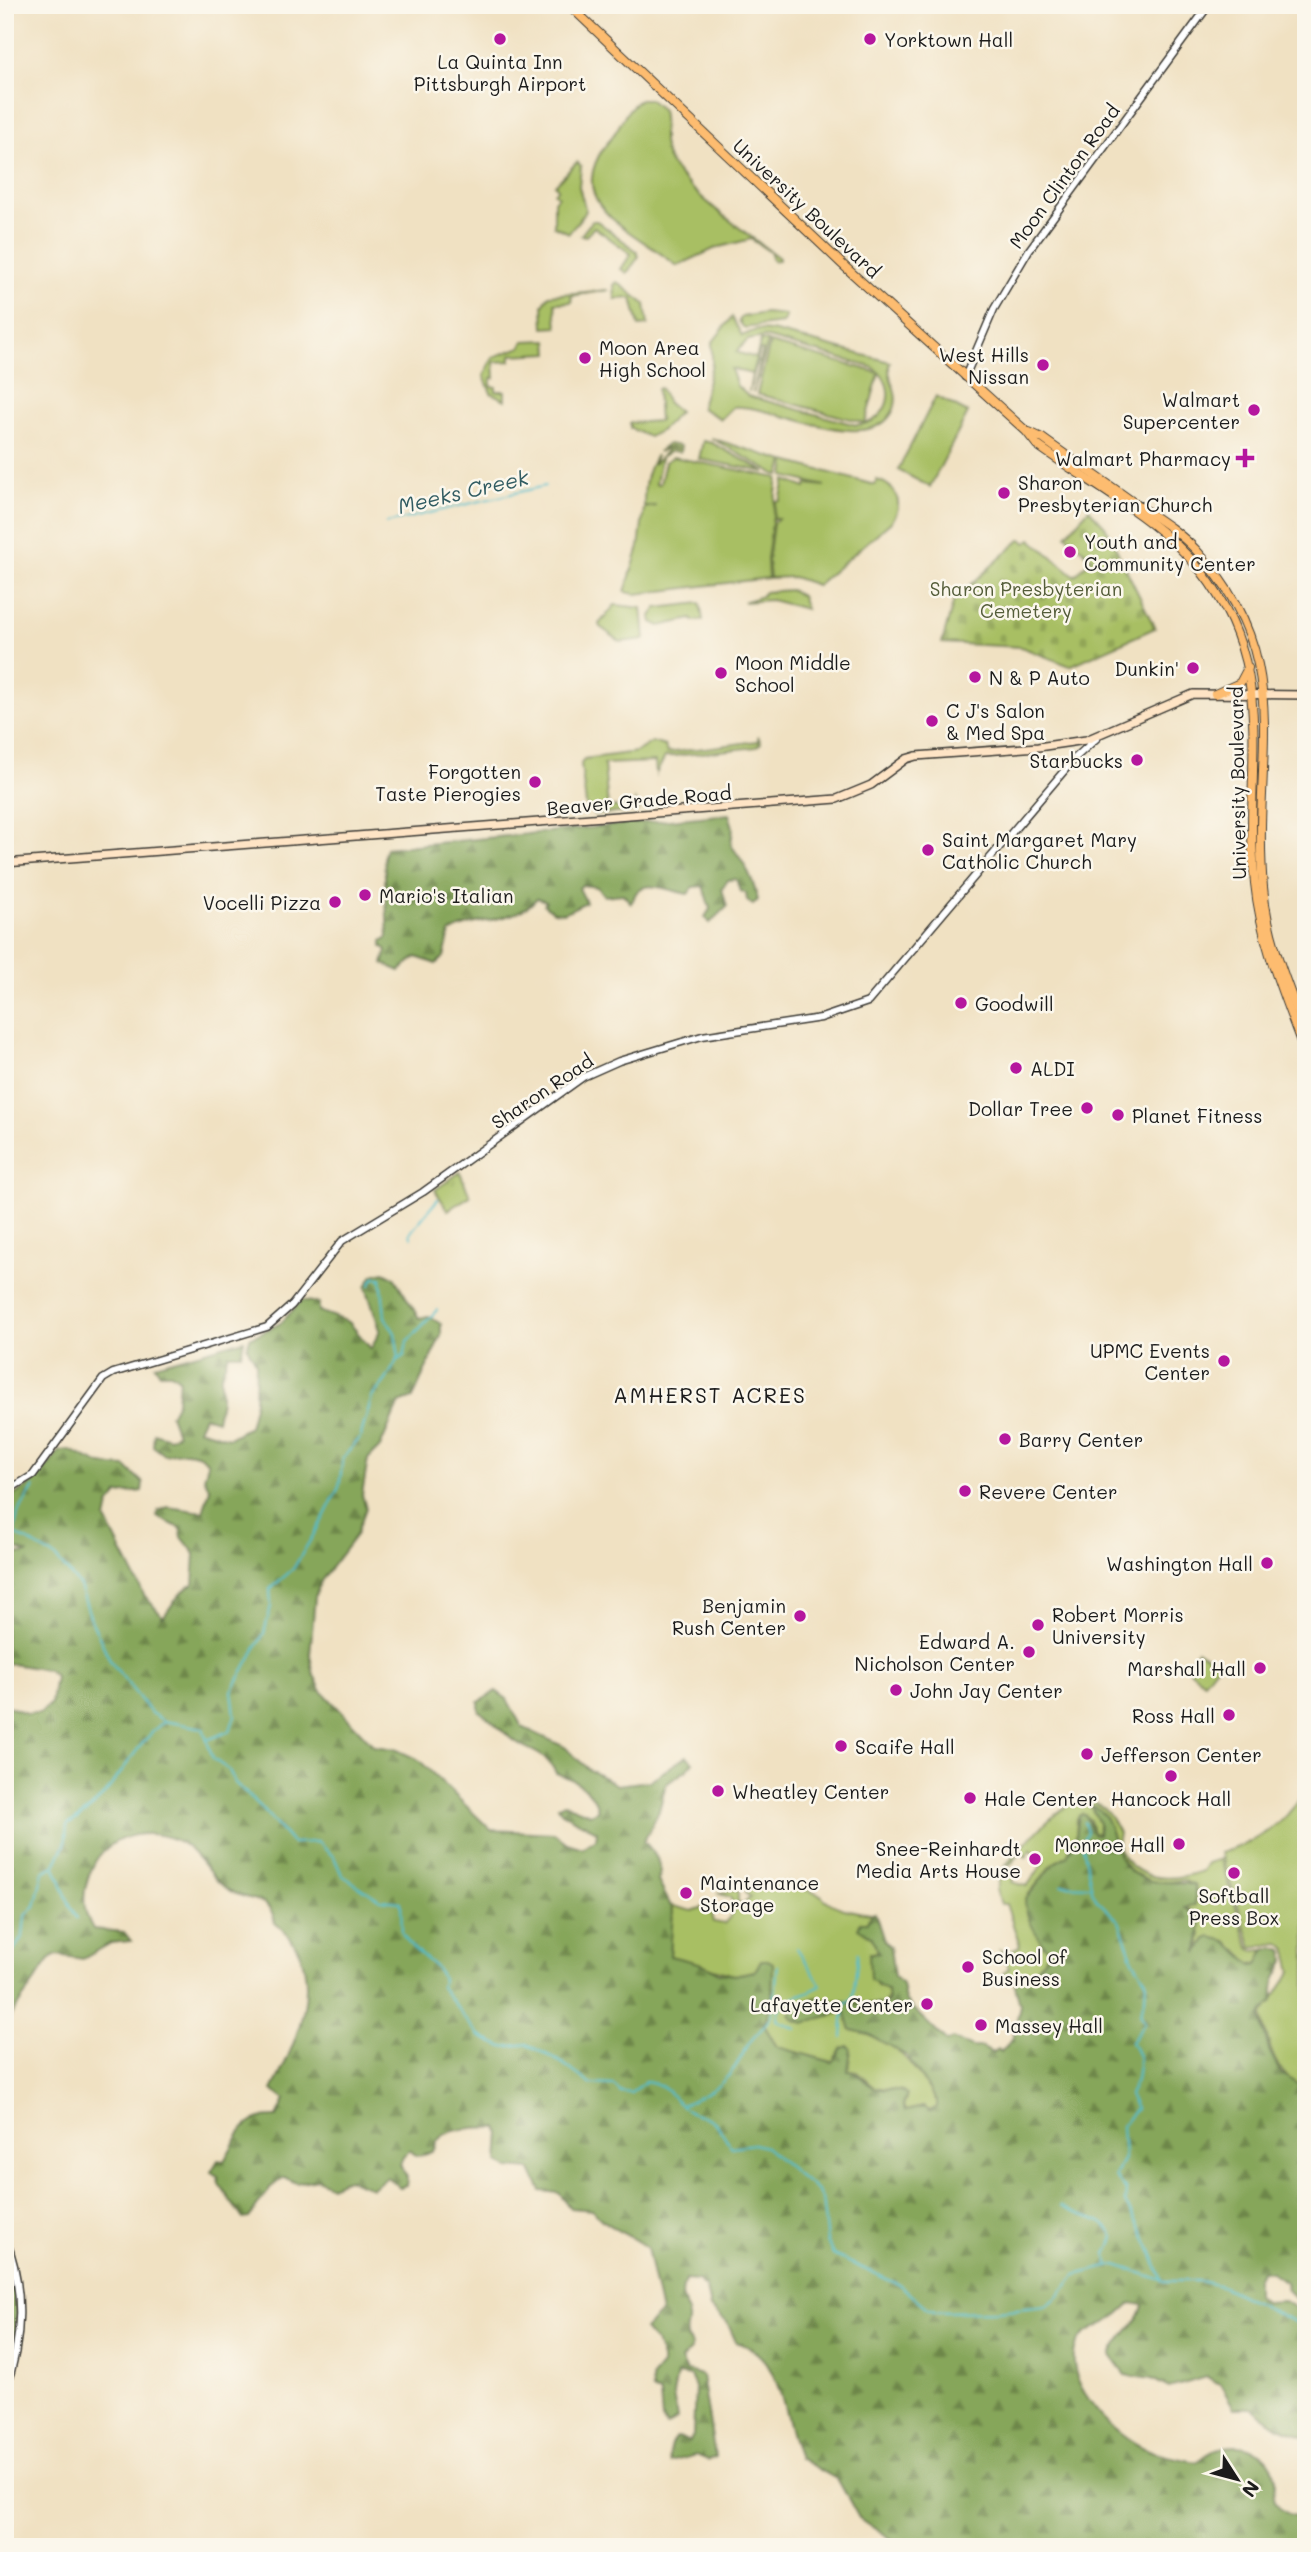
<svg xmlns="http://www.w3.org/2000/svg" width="1311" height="2552" font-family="Mali,sans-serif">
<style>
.grass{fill:#a8bf64;stroke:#626e40;stroke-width:2;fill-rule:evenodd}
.forest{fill:url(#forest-firs);stroke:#51613b;stroke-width:2}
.cemetery{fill:url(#cemetery-stones);stroke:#626e40;stroke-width:2}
.park{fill:url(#park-tufts);stroke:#626e40;stroke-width:2}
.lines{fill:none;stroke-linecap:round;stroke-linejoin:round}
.stream{stroke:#51bdcb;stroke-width:2}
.tertiary-casing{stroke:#3c3a35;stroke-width:9}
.secondary-casing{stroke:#3c3a35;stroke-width:10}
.primary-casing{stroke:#3c3a35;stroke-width:10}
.tertiary{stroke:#fff;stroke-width:6}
.secondary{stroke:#fee4c5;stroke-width:7}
.primary{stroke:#fdbc6f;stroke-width:8}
.poi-dot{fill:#b5179e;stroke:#fbf7ec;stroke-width:2.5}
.labels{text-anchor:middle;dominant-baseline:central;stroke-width:5;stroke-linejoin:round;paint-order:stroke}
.poi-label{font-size:19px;fill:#1c1c1c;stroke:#fbf7ec;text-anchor:start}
.street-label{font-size:19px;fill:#1c1c1c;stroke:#fbf7ec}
.park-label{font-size:19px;fill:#545d39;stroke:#fbf7ec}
.water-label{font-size:21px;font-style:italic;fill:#315c62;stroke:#fbf7ec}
.neighbourhood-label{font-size:21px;letter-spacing:2px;fill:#1c1c1c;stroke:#fbf7ec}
</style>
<defs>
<pattern id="forest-firs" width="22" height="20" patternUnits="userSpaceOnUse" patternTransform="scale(1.75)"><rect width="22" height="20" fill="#86a65a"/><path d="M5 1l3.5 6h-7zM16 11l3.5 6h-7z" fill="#6d864a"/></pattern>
<pattern id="cemetery-stones" width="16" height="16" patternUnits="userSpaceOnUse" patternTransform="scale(1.75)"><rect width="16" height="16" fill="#a8bf64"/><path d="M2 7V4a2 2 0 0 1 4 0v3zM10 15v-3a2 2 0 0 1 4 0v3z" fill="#90a456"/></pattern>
<pattern id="park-tufts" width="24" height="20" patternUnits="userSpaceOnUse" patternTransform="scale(1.75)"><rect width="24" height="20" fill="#a8bf64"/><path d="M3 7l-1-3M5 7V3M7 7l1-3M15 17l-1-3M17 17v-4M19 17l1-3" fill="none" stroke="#90a456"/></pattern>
</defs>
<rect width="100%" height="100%" fill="#fbf7ec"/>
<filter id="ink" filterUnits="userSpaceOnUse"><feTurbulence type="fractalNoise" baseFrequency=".0143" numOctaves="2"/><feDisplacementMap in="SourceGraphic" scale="14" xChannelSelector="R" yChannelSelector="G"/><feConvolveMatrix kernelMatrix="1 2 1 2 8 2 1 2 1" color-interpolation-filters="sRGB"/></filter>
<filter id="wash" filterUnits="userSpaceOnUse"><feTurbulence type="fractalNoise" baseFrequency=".00686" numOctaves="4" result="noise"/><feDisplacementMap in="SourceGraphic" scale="28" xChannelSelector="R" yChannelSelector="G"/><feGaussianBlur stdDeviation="1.57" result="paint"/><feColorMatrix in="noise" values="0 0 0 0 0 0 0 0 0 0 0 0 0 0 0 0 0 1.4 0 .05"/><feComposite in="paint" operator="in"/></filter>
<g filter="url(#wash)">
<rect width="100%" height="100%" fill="#f0e1c2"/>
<!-- grass -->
<g class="grass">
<path d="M640 99H649L662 110C666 126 659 141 667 157 679 186 752 237 779 258V260L773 261 770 252 751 239 716 248 677 266C631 228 556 205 611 138 622 125 625 109 640 99Z"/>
<path d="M577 162 581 166 579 187 586 211 569 233 554 226V201L558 196 554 193 558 188 555 185Z"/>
<path d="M592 221H597L638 252V258L627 273 621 269 631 254 594 227 586 236 581 235Z"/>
<path d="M617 282 645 304 648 325 639 326 632 298 615 299 614 285Z"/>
<path d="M609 290 571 296 572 302 555 303 557 327 544 328 543 305 549 295Z"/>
<path d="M765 313 786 315 783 323 744 328 739 321 742 317Z"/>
<path d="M732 317 742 336 756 330 772 331 890 362C885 377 901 391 894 409 872 460 773 403 733 407L721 419 701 408 712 364V343ZM764 337 874 368C900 387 888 424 856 425L748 396 737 386 731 369 752 374 749 392 760 350H763L753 393 768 342 761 340 752 373 756 358 736 352 748 340Z"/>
<path d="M548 340 549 353 511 355V361L494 362 495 378H491V386L496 387V391H505V400L491 393 484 376 493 357 521 347 524 341Z"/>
<path d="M770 343 879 373 865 423 757 394Z"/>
<path d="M660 388 668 403 679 412 662 430 649 437 630 428V423L659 421 657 389Z"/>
<path d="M936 396 968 413 930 487 898 470Z"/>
<path d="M711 438 784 461 780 475 775 474Z"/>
<path d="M703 441 712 443 766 472 699 459Z"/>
<path d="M668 444 681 446 680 452 671 451 661 457 656 484H660L665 462 673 457 778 478 767 559 768 578 636 594 625 592 639 547 644 508 656 506H644C644 487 645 473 656 455L653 465 669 448 679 449 670 447 658 452Z"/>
<path d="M786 461 875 485 877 480C897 486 905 505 891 522L817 585 793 577 770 578 768 561 773 523 778 519 773 518 776 501H780L785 480 806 488 807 484 825 486 784 476Z"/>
<path d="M790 590 801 596 806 609 771 600 743 602 762 596 764 592Z"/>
<path d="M700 603 703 620 693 621 692 619 660 626 652 622 651 616 657 608Z"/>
<path d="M615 605 642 608 645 639 621 642 600 627 599 624Z"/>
<path d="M758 736 761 743 756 747 665 757 656 774 655 762 604 764 608 807H634L635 802 638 811 593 815 602 812H593L586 805 581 764 584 759 636 752 652 742 665 746 667 753 758 741Z"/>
<path d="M1197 1650 1218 1664 1204 1682 1186 1667Z"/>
<path d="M1303 1794 1306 1795V2094C1275 2071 1269 2051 1262 2015L1292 1971 1286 1948 1280 1943 1252 1947 1220 1853C1253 1844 1285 1824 1303 1794Z"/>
<path d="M1086 1798C1104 1804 1112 1818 1119 1833 1116 1844 1119 1850 1125 1859 1145 1883 1176 1880 1202 1871L1207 1863 1220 1859 1249 1947 1254 1951 1265 1950 1258 1964 1249 1963 1238 1950 1203 1943 1198 1953 1201 1933 1195 1913 1184 1906 1196 1892 1195 1886 1183 1880 1157 1884 1131 1872 1119 1856 1109 1825 1090 1806 1100 1824 1098 1834 1093 1833 1090 1820 1082 1813 1077 1818 1076 1836 1067 1856 1054 1863 1028 1895 1043 1945 1048 1948 1049 1955 1033 1972 1009 1980 1003 1975 1009 1968 1000 1950 1007 1952 1020 1946 1006 1904H1001L996 1890 1000 1877 1004 1878 1016 1869 1012 1882 1027 1886 1045 1861 1031 1850 1026 1857 1021 1852 1011 1864 1005 1866C1021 1848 1062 1800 1086 1798Z"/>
<path d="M788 1883 821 1895C832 1909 852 1911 871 1914L866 1933 872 1937 879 1950 870 1954 877 1986 883 1987 889 1994 884 2005 814 1998 830 2016 846 2011 851 2030C895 2036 915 2067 937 2102V2108L930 2111 923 2107 905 2111 903 2106 906 2099 903 2091 873 2087 857 2072 848 2071 846 2068 850 2060 842 2048 832 2062 777 2047 764 2025 773 1988 759 1967 755 1971 734 1975 670 1956 673 1906 692 1911 706 1906 711 1910 714 1922 724 1924 736 1909 730 1897 717 1893 738 1890V1903L742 1905 751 1897 745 1893 747 1887Z"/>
</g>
<!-- forest -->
<g class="forest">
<path d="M729 814 733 827 731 845C745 864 752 876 758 900L753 905 747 901 746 893 740 891 736 879 728 880 722 889 727 907 710 923 705 917 710 909 703 886 693 887 688 894C676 893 646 878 636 893 634 896 634 900 631 903L623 894 604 896 597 887 582 885 579 888 586 902 564 913 554 912 544 905 546 901 537 898C515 924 478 916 450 933L444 957 436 964 416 957 400 971 383 964 387 950 382 946V941L388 937 384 855 386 848Z"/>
<path d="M384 1272 394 1277 419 1318 428 1316 441 1324V1335L413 1398 399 1403 380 1447 368 1459 362 1495 366 1508 356 1535 321 1581 315 1597 310 1655 314 1675 321 1690 374 1746 395 1749 419 1760 491 1830 554 1833 567 1843 583 1848 596 1839 597 1831 562 1813 558 1806 565 1804 590 1814 598 1810C594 1789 574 1779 556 1773 547 1756 539 1754 523 1746 507 1738 494 1721 479 1711V1702L496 1691 507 1699 522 1727 565 1747 589 1770 617 1785 649 1781 687 1756 693 1762 687 1770 666 1784 659 1811 644 1841C655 1854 664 1864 658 1881L673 1910 670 1956 703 1964 719 1973 734 1975 755 1971 761 1960H768L773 1963 772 2000 764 2025 777 2047 832 2062 842 2048 848 2046 851 2049 848 2071C860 2072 862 2081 872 2086 883 2092 896 2087 907 2094L903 2106 905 2111 924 2107 930 2111 937 2107V2101L907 2056 868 2034 851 2030 845 2011 804 2023 794 2020 790 2014 797 2006 817 1997 831 2002 884 2005 888 2002 887 1990 870 1979 869 1953H878L872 1937 858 1928 861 1922H867L871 1914 875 1913 884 1941 890 1947 894 1977 902 1984 905 2001 947 2042 952 2039 972 2047H980L993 2053 998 2049 1001 2052 1013 2038 1020 2005 1013 1977 1033 1972 1050 1952C1038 1937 1025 1920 1025 1900L1054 1863 1067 1856 1076 1836 1079 1814H1085L1093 1833 1098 1834 1099 1824 1091 1805C1117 1815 1109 1854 1129 1870 1152 1890 1174 1877 1195 1886V1905L1184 1907 1201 1919 1198 1953 1206 1939 1211 1937 1226 1941 1253 1965 1258 1964 1265 1950 1274 1947 1283 1950 1285 1961 1275 1980 1273 2001 1262 2013 1261 2019 1269 2050 1281 2073 1306 2089V2299H1296L1287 2290 1285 2282 1271 2272 1261 2271 1256 2279V2295L1266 2302 1284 2301 1306 2315V2437L1279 2427 1252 2408H1234L1220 2384 1207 2377 1169 2388 1152 2379 1125 2375 1111 2355C1119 2333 1141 2323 1143 2305L1131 2303C1125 2308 1118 2315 1111 2320 1097 2329 1081 2330 1075 2349 1066 2385 1111 2431 1140 2446 1157 2455 1178 2458 1197 2462 1204 2457 1213 2449 1221 2448 1244 2442 1273 2451 1275 2478 1276 2487 1271 2496 1277 2504 1284 2515 1295 2517 1306 2517V2547H902L859 2518 838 2480 799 2458C783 2419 784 2355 736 2342L727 2322 710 2308 706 2288 697 2281 685 2280C678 2302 686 2300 688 2318 689 2324 685 2330 687 2336 689 2343 692 2343 691 2351L681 2360 687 2371 702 2375 715 2457 708 2460 696 2455 670 2462C668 2452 670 2440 679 2437L689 2442 693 2436 695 2387 690 2376 677 2374 673 2395 677 2419 666 2426 662 2420 660 2394 652 2390 651 2378 662 2365V2359L656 2342 644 2330 661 2313 647 2248C631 2235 602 2226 593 2210L570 2208 559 2193 541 2191 531 2170 508 2168 498 2162 500 2132 498 2128C483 2127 444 2127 437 2142 435 2146 435 2150 432 2152L416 2156 410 2150 403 2157 400 2165 407 2177 406 2186 400 2188 387 2177 372 2188 347 2179 331 2186 318 2179 296 2183 284 2177 270 2188 249 2218 243 2219 219 2184 218 2176 211 2172 218 2160 224 2161C239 2135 243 2116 277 2117L285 2100 272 2090C298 2040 332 1966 275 1923 271 1896 252 1902 232 1892 213 1882 203 1860 187 1847 157 1824 107 1832 92 1868 82 1890 81 1909 93 1929L124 1932 131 1941 111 1943 83 1959 57 1955 51 1958 5 2024V1705L26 1713H40L51 1703 55 1676 48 1670 5 1663V1556L28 1553 5 1545V1499C29 1490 45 1472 59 1451L70 1450 101 1465 126 1467 143 1483 142 1491 118 1494 109 1505 106 1520 144 1595 163 1617C172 1606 180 1590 193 1585L195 1554 182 1537 180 1528 157 1517 158 1511 168 1507 203 1512 210 1489 204 1478 208 1463C199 1449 180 1451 165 1455L153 1446 154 1433 169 1438 177 1434 170 1415 177 1402 179 1379 171 1373H160L155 1365 244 1340 241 1354H228L221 1376V1400L217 1420 204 1416 198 1429 229 1438 249 1427 255 1401 256 1362 247 1347 250 1338 281 1323 302 1300 319 1303V1311L349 1322 371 1349 380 1330 366 1287 373 1275Z"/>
<path d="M5 2237C24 2296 18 2332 5 2390Z"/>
</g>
<!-- cemetery -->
<path class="cemetery" d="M1089 509 1105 526 1155 628 1070 666 1021 647 942 643 954 600 1021 539 1026 543 1031 539 1075 576 1092 558 1066 535Z"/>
<!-- park -->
<path class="park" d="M460 1172 470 1196 448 1210 435 1190Z"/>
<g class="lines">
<!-- stream -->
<g class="stream">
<path d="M387 523 545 486"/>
<path d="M411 1237 410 1233 438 1199"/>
<path d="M399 1360 404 1356 407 1342 437 1310"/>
<path d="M34 1487 18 1513 14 1533 55 1557 80 1586 92 1622 111 1662 151 1713 164 1721 203 1728 213 1759 229 1770 235 1783 259 1805 292 1843 317 1842 334 1857 342 1875 380 1900 401 1902 402 1933 412 1947 437 1968 442 1979 441 1987 479 2036 503 2047 527 2044 562 2063 590 2084 614 2085 621 2092 631 2093 646 2081C672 2085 671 2103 691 2112 700 2116 708 2116 716 2124 723 2131 724 2140 732 2147L754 2144 765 2147 818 2192 822 2198 827 2242 833 2255 900 2285 927 2308 937 2312 997 2311 1046 2306 1058 2297 1075 2275 1116 2265 1165 2281H1200L1221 2286 1306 2327"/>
<path d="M207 1740 230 1731 235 1715 232 1691 264 1633 271 1606 270 1589 293 1569 323 1519 339 1487 343 1458 360 1438 372 1397 386 1380 399 1357 395 1333 385 1317 381 1278H374L370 1285"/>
<path d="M1084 1822 1087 1832 1082 1841 1092 1890 1097 1900 1119 1921 1132 1958 1146 1980 1145 1999 1140 2013 1145 2023 1131 2042 1139 2058 1136 2080 1129 2095 1136 2109 1122 2125 1124 2158 1115 2177 1126 2190 1125 2203C1141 2228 1152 2248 1161 2279"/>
<path d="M1062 1885 1091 1886"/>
<path d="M77 1918C66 1901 63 1884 54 1866L65 1845 67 1825C111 1802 126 1754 163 1722"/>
<path d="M5 1964 23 1936 25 1916 35 1906 43 1872 54 1866"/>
<path d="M796 2029 777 2020C776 1995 807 1997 821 1985L797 1948"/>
<path d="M842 2037 844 2005 853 1999 858 1953"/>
<path d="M682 2105C719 2089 730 2080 748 2045 754 2034 766 2028 771 2015 777 2000 775 1981 778 1965"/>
<path d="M1061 2206C1079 2219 1104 2213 1114 2238L1107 2254 1108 2265"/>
</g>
</g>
</g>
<g filter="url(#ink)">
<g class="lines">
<defs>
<g id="tertiary">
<path d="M965 377 994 309 1029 250 1209 5"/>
<path d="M5 1492 33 1475 103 1379 113 1373 267 1327 292 1305 342 1241 423 1192 583 1077 619 1061 702 1036 821 1018 868 1002 1075 758 1098 737"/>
<path d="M5 2237C25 2287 23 2341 5 2390"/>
</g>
<path id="secondary" d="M5 863 837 799 871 785 906 759 916 756 1038 747 1086 740 1193 694 1306 695"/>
<g id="primary">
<path d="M569 5 843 265 1026 431 1037 445C1092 485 1158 518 1201 571 1281 673 1242 768 1255 883 1261 943 1285 999 1306 1055"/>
<path d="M1029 432 1042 438C1072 460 1103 480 1133 502 1155 517 1177 530 1196 550 1299 661 1251 757 1263 887 1267 938 1288 986 1306 1034"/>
<path d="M1215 694 1240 683 1248 668"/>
</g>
</defs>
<!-- tertiary casing -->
<use href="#tertiary" class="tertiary-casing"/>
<!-- secondary casing -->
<use href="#secondary" class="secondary-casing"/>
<!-- primary casing -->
<use href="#primary" class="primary-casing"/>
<!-- tertiary -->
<use href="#tertiary" class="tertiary"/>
<!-- secondary -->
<use href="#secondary" class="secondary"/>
<!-- primary -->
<use href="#primary" class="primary"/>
</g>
</g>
<!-- markers -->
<g class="poi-dot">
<circle cx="500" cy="39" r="7"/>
<circle cx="870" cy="39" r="7"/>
<circle cx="585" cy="358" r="7"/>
<circle cx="1043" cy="365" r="7"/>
<circle cx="1254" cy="410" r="7"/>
<path d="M1241.5 447.5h7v7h7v7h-7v7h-7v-7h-7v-7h7z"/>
<circle cx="1004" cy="493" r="7"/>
<circle cx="1070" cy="552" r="7"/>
<circle cx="1193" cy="668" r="7"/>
<circle cx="721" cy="673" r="7"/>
<circle cx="975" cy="677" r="7"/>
<circle cx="932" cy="721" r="7"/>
<circle cx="1137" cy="760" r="7"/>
<circle cx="535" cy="782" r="7"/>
<circle cx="928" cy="850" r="7"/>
<circle cx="365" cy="895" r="7"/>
<circle cx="335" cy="902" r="7"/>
<circle cx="961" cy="1003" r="7"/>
<circle cx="1016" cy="1068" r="7"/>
<circle cx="1087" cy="1108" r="7"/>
<circle cx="1118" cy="1115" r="7"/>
<circle cx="1224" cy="1361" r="7"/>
<circle cx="1005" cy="1439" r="7"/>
<circle cx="965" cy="1491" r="7"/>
<circle cx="1267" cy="1563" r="7"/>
<circle cx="800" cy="1616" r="7"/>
<circle cx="1038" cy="1625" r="7"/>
<circle cx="1029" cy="1652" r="7"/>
<circle cx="1260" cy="1668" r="7"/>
<circle cx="896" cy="1690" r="7"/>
<circle cx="1229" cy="1715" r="7"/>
<circle cx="841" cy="1746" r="7"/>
<circle cx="1087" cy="1754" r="7"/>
<circle cx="1171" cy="1776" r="7"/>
<circle cx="718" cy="1791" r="7"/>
<circle cx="970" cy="1798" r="7"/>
<circle cx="1179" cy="1844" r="7"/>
<circle cx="1035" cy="1859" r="7"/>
<circle cx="1234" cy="1873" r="7"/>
<circle cx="686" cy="1893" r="7"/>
<circle cx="968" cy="1967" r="7"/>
<circle cx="927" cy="2004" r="7"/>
<circle cx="981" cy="2025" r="7"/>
</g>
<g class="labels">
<!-- poi labels -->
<g class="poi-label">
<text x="884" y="39">Yorktown Hall</text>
<text x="500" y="61" text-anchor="middle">La Quinta Inn<tspan x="500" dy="22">Pittsburgh Airport</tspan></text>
<text x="599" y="347">Moon Area<tspan x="599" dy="22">High School</tspan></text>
<text x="1029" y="354" text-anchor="end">West Hills<tspan x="1029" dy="22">Nissan</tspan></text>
<text x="1240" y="399" text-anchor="end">Walmart<tspan x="1240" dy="22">Supercenter</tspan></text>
<text x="1231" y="458" text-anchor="end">Walmart Pharmacy</text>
<text x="1018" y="482">Sharon<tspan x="1018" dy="22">Presbyterian Church</tspan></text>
<text x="1084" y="541">Youth and<tspan x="1084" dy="22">Community Center</tspan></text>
<text x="735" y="662">Moon Middle<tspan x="735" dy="22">School</tspan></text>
<text x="1179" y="668" text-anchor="end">Dunkin'</text>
<text x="989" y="677">N &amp; P Auto</text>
<text x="946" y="710">C J's Salon<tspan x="946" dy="22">&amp; Med Spa</tspan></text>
<text x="1123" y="760" text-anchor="end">Starbucks</text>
<text x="521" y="771" text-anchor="end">Forgotten<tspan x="521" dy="22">Taste Pierogies</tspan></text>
<text x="942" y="839">Saint Margaret Mary<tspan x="942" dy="22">Catholic Church</tspan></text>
<text x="379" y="895">Mario's Italian</text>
<text x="321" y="902" text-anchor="end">Vocelli Pizza</text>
<text x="975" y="1003">Goodwill</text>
<text x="1030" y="1068">ALDI</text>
<text x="1073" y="1108" text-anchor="end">Dollar Tree</text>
<text x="1132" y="1115">Planet Fitness</text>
<text x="1210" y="1350" text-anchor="end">UPMC Events<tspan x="1210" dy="22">Center</tspan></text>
<text x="1019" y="1439">Barry Center</text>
<text x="979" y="1491">Revere Center</text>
<text x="1253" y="1563" text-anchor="end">Washington Hall</text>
<text x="786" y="1605" text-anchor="end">Benjamin<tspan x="786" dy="22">Rush Center</tspan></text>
<text x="1052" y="1614">Robert Morris<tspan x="1052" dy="22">University</tspan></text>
<text x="1015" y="1641" text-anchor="end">Edward A.<tspan x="1015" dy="22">Nicholson Center</tspan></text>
<text x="1246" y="1668" text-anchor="end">Marshall Hall</text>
<text x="910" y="1690">John Jay Center</text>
<text x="1215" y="1715" text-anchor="end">Ross Hall</text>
<text x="855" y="1746">Scaife Hall</text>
<text x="1101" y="1754">Jefferson Center</text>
<text x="732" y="1791">Wheatley Center</text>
<text x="984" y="1798">Hale Center</text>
<text x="1171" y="1798" text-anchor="middle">Hancock Hall</text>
<text x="1165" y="1844" text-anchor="end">Monroe Hall</text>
<text x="1021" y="1848" text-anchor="end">Snee-Reinhardt<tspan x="1021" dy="22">Media Arts House</tspan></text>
<text x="700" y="1882">Maintenance<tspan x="700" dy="22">Storage</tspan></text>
<text x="1234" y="1895" text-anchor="middle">Softball<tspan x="1234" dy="22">Press Box</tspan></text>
<text x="982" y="1956">School of<tspan x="982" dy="22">Business</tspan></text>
<text x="913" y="2004" text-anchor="end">Lafayette Center</text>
<text x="995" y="2025">Massey Hall</text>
</g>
<!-- street labels -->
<g class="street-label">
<text transform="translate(1064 176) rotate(-54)">Moon Clinton Road</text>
<text transform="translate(807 208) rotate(43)">University Boulevard</text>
<text transform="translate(1237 783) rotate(-91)">University Boulevard</text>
<text transform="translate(639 800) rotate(-5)">Beaver Grade Road</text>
<text transform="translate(542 1091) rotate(-34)">Sharon Road</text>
</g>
<!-- park labels -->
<g class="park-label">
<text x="1026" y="588">Sharon Presbyterian<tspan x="1026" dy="22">Cemetery</tspan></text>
</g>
<!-- water labels -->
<g class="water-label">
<text transform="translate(463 491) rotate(-13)">Meeks Creek</text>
</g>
<!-- neighbourhood labels -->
<g class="neighbourhood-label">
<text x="710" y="1394">AMHERST ACRES</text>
</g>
</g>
<!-- margin -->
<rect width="1311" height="2552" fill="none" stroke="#fbf7ec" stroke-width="28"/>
<!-- north arrow -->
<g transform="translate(1237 2479) rotate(126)" stroke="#fbf7ec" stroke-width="5" paint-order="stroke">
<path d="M0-5L12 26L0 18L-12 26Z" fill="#1c1c1c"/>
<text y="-10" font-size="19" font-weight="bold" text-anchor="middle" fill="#1c1c1c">N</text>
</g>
</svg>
